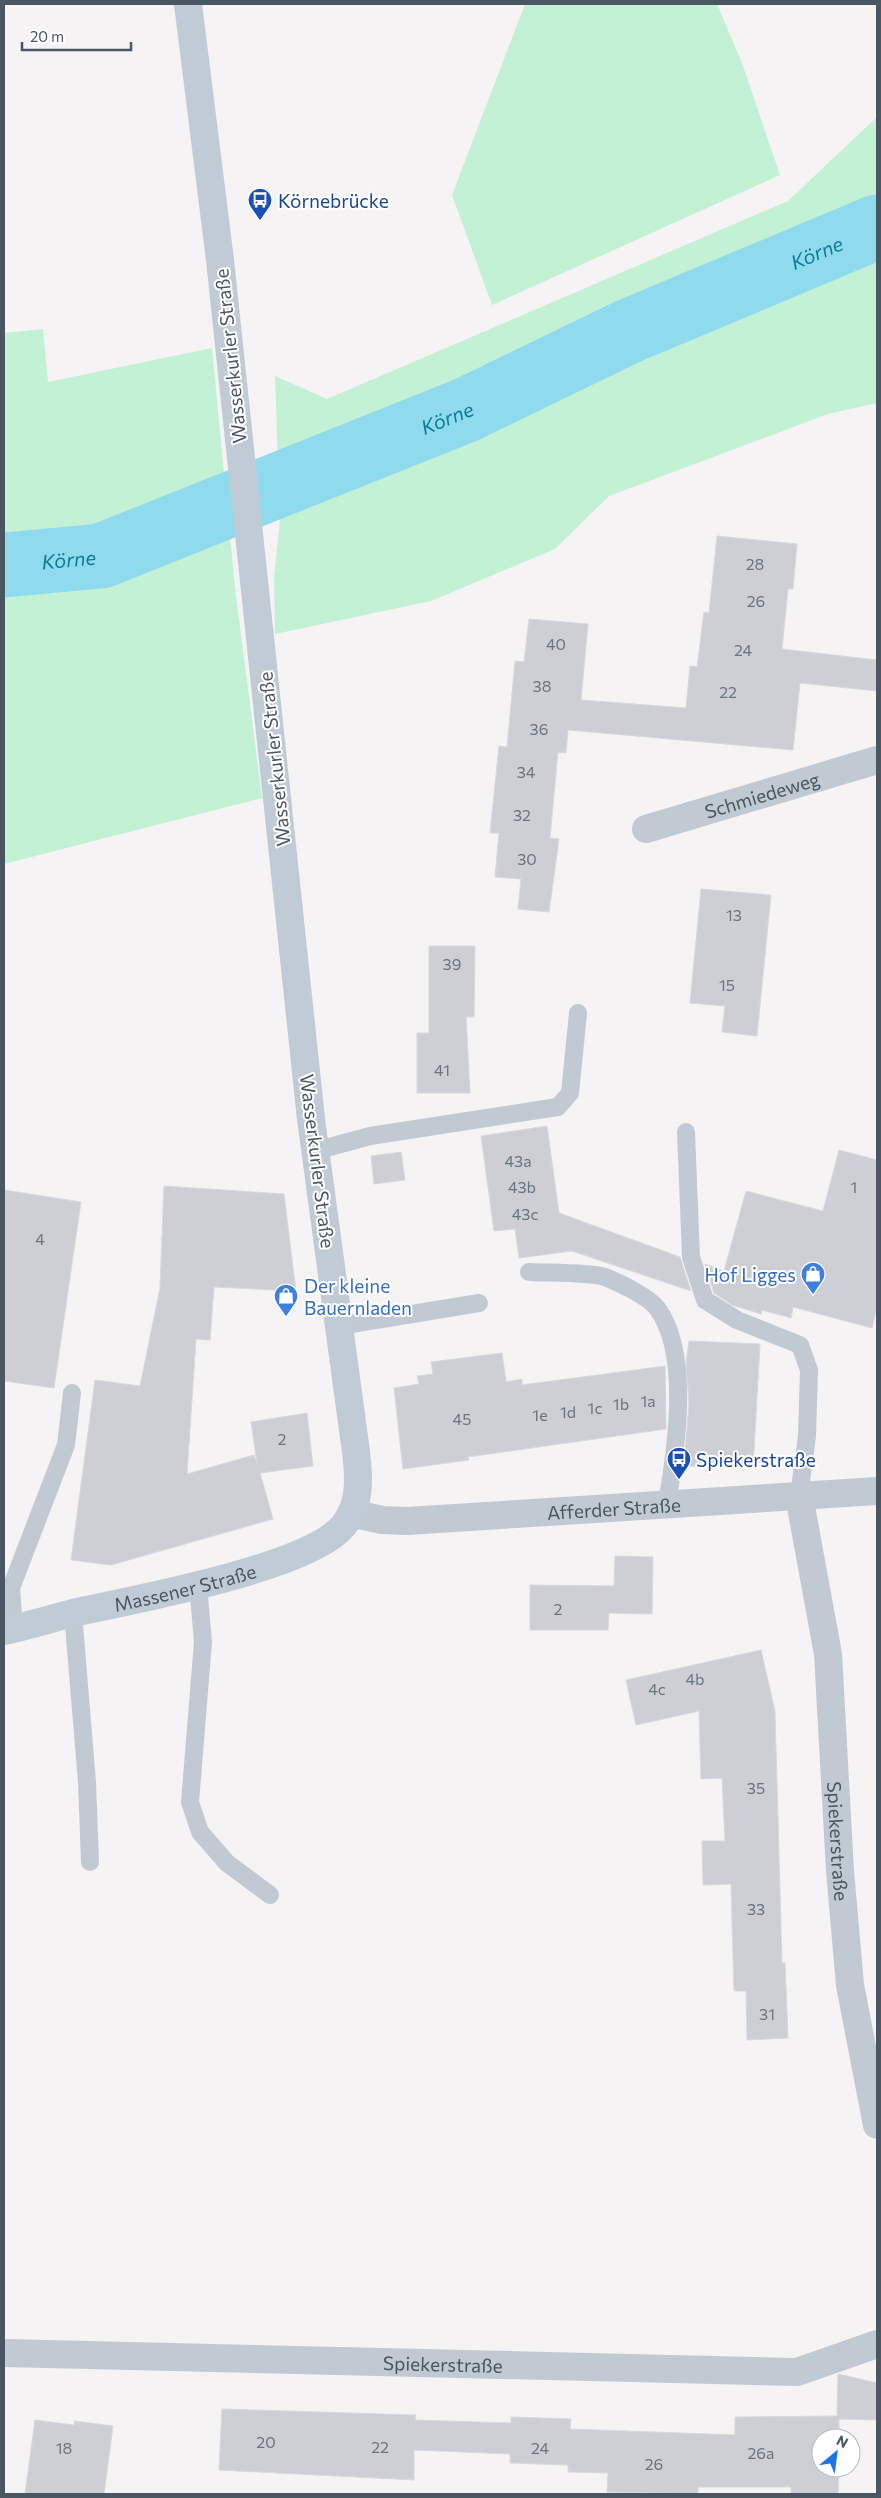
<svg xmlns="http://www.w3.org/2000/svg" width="881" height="2498" font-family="Commissioner,sans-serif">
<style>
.green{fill:#c3f1d5}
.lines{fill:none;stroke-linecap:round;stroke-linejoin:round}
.river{stroke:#90daee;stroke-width:65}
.building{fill:#cdcfd5;stroke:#d7d9de}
.service{stroke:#c1cad2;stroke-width:18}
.minor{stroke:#c1cad2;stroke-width:28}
.tertiary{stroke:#c1cad2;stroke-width:28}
.secondary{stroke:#c1cbd6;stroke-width:28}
.labels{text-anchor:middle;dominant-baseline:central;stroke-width:4;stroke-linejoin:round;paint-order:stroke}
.number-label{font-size:16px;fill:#6b747e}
.transit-label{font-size:19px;fill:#164399;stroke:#fff;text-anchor:start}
.street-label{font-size:19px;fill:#4a5661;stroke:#fff}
.shop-label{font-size:19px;fill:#366cbe;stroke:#fff;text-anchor:end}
.water-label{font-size:20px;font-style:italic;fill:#0c7c9b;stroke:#fff}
</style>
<rect width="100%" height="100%" fill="#f5f3f3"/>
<!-- green -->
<g class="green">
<path d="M525 4H717L742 63 780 175 492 305 452 195Z"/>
<path d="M877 117V403L828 414 609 496 555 549 431 601 275 634 274 577 280 520 275 376 327 399 788 201Z"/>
<path d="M43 329 48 382 212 348 235 588 262 798 4 864V333Z"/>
</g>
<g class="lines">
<!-- river -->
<path class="river" id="s1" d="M4 565 101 556 466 410 629 331 877 227"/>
</g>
<!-- building -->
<g class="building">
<path d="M717 536 797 544 793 589H788L782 649 877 660V691L800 683 793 750 568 730 566 753 558 752 550 838 559 839 549 912 518 909 521 879 495 877 499 833H490L499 746 507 747 515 661 524 662 529 619 588 624 581 700 686 708 690 666 697 667 704 612 709 613Z"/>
<path d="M701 889 771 895 757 1036 722 1032 725 1006 690 1003Z"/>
<path d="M429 946H475L474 1017H466L470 1093H417V1033H429Z"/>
<path d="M547 1126 559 1213 680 1257 691 1291 572 1251 519 1258 515 1229 494 1231 481 1136Z"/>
<path d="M839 1150 877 1160V1306L872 1328 793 1307 791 1318 762 1310 761 1314 732 1305 714 1293 705 1264 724 1271 746 1191 823 1211Z"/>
<path d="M401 1152 405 1180 374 1184 371 1156Z"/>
<path d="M164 1186 284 1194 296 1291 214 1287 210 1340 196 1339 187 1474 254 1455 257 1463 251 1422 307 1413 313 1466 260 1473 273 1519 111 1565 71 1560 95 1380 140 1386 160 1288Z"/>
<path d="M4 1190 81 1202 54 1388 4 1381Z"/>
<path d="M689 1341 760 1344 753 1468 684 1466 689 1403 686 1363Z"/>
<path d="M502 1353 506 1382 522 1379V1385L665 1366 666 1429 468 1457 469 1460 403 1469 394 1388 419 1384 417 1376 433 1374 431 1362Z"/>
<path d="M615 1556 653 1557 652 1614 609 1613 608 1630H530V1585L614 1586Z"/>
<path d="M761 1650 775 1711 782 1963H785L788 2038 747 2040 746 1991H734L731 1884 703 1885 702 1841H725L722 1778 701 1779 699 1711 636 1725 626 1680Z"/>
<path d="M838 2374 877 2383V2420L839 2419V2438H821V2468H839L838 2494H791V2487H698V2494L607 2492 608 2473 568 2472V2465L510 2463V2454L414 2450V2480L219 2470 222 2409 416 2415 415 2420 511 2423V2417L571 2419 570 2429 735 2435V2417L837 2416Z"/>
<path d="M35 2420 74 2425 75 2421 113 2426 104 2494H25Z"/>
</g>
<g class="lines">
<!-- service -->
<g class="service">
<path d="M686 1132 691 1257 705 1300 737 1320 800 1345 809 1370 807 1436 799 1496"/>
<path d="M315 1151 370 1136 558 1107 570 1093 578 1013"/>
<path d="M529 1272C547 1273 590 1272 605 1277 618 1282 649 1297 657 1308 691 1353 676 1451 667 1503"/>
<path d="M339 1326 479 1303"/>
<path d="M198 1585 203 1642 190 1802 200 1832 227 1863 270 1895"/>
<path d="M73 1613 87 1782 90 1862"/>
<path d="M14 1629 11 1588 66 1445 72 1393"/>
</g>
<!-- minor -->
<g class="minor">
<path id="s2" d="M646 829 877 760"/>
<path id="s3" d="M799 1496 828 1654 840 1871 850 1985 877 2125"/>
<path id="s4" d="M4 2353 797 2372 877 2344"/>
</g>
<!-- tertiary -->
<path class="tertiary" id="s5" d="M351 1513 382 1520 407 1521 877 1491"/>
<!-- secondary -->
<path class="secondary" id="s6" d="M4 1631C27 1626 50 1619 73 1613 131 1600 311 1568 344 1525 361 1504 359 1477 356 1452L311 1119 220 260 188 4"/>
</g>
<!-- icons -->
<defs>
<symbol id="bus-pin" viewBox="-11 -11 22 30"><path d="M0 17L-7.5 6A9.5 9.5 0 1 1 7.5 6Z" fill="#1a4fb4" stroke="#fff"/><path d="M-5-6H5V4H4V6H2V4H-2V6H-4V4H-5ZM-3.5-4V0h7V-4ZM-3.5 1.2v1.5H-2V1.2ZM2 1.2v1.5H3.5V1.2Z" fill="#fff"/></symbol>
<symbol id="shop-pin" viewBox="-11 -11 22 30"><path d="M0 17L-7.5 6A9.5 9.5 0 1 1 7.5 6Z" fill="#3f7fe0" stroke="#fff"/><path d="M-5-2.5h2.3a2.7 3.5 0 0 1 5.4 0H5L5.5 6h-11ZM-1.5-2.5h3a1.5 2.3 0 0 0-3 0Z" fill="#fff"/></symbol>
</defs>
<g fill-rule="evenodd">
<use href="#bus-pin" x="246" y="186" width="28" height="38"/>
<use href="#shop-pin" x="799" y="1260" width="28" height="38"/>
<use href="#shop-pin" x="272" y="1282" width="28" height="38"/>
<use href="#bus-pin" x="665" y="1445" width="28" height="38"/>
</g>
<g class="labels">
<!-- number labels -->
<g class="number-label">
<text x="755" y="563">28</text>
<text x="756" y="600">26</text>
<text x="556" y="643">40</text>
<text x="743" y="649">24</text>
<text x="542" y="685">38</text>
<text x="728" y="691">22</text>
<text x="539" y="728">36</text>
<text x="526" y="771">34</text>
<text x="522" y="814">32</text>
<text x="527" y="858">30</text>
<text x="734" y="914">13</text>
<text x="452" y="963">39</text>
<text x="727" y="984">15</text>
<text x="442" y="1069">41</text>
<text x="518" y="1160">43a</text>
<text x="522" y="1186">43b</text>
<text x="854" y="1186">1</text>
<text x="525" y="1213">43c</text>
<text x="40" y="1238">4</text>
<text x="648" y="1400">1a</text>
<text x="621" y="1403">1b</text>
<text x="595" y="1407">1c</text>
<text x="568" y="1411">1d</text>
<text x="540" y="1414">1e</text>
<text x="462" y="1418">45</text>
<text x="282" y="1438">2</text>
<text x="558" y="1608">2</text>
<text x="695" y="1678">4b</text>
<text x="657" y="1688">4c</text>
<text x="756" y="1787">35</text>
<text x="756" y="1908">33</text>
<text x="767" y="2013">31</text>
<text x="266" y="2441">20</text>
<text x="380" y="2446">22</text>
<text x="64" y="2447">18</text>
<text x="540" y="2447">24</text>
<text x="761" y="2452">26a</text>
<text x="654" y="2463">26</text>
</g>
<!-- transit labels -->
<g class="transit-label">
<text x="278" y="200">Körnebrücke</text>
<text x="696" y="1459">Spiekerstraße</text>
</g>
<!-- street labels -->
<g class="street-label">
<text transform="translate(230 356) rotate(-96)">Wasserkurler Straße</text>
<text transform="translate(274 759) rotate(-96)">Wasserkurler Straße</text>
<text stroke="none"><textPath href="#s2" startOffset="121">Schmiedeweg</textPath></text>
<text transform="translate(318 1161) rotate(83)">Wasserkurler Straße</text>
<text stroke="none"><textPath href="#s5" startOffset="264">Afferder Straße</textPath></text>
<text stroke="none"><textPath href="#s6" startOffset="186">Massener Straße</textPath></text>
<text stroke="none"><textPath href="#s3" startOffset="348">Spiekerstraße</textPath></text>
<text stroke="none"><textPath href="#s4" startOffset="439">Spiekerstraße</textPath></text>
</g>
<!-- shop labels -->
<g class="shop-label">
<text x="796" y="1274">Hof Ligges</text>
<text x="304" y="1285" text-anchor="start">Der kleine<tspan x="304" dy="22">Bauernladen</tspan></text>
</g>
<!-- water labels -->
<g class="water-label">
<text stroke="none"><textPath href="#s1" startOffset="875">Körne</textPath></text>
<text stroke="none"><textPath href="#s1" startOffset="470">Körne</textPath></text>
<text stroke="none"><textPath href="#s1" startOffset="65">Körne</textPath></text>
</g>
</g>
<!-- border -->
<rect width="881" height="2498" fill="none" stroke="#4a5661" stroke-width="10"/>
<!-- north arrow -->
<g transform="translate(836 2453) rotate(29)"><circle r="24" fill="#ffffff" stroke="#b7bbc0"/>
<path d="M0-4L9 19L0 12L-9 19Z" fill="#1a73e8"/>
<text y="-8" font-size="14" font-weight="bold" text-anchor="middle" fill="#4a5661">N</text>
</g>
<!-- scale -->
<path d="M22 42v8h109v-8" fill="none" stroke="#4a5661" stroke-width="2.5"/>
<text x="30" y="42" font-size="15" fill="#4a5661" stroke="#ffffff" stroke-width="4" paint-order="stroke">20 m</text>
</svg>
